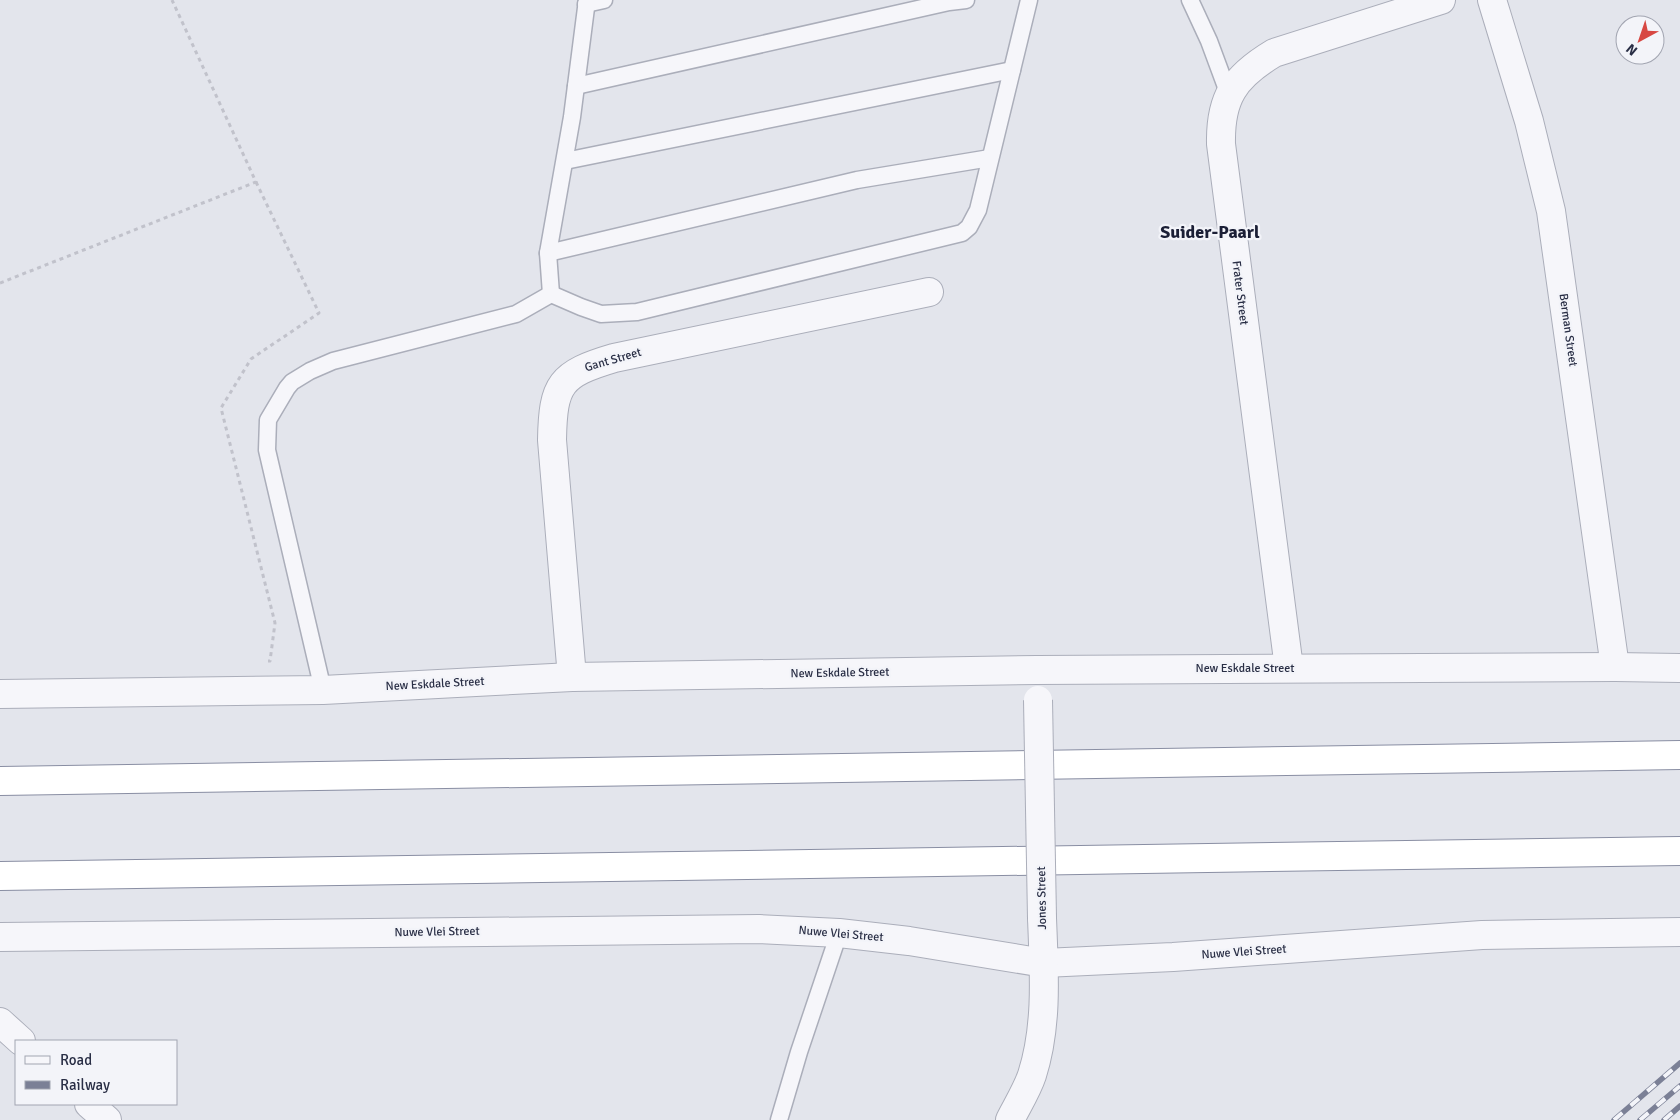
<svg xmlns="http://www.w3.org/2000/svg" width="1680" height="1120" font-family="Signika,sans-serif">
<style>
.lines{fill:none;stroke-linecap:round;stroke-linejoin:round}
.service-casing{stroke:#abaeba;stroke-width:19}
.minor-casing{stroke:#abaeba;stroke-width:30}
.tertiary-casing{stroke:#abaeba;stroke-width:30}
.motorway-casing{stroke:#898ea3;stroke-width:30}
.path{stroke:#c1c2cb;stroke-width:3;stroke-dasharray:4 4;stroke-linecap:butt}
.service{stroke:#f6f6fa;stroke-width:16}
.minor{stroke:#f6f6fa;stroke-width:28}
.tertiary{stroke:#f6f6fa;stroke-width:28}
.motorway{stroke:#fff;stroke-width:28}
.rail-casing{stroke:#7b8096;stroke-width:5.5}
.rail{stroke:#f3f4f9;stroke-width:4;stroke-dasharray:11;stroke-linecap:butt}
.minor-bridge-casing{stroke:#abaeba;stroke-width:30;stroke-linecap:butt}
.minor-bridge{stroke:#f6f6fa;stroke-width:28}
.labels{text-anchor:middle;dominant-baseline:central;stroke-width:4.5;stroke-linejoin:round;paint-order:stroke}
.street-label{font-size:12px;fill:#292e45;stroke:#f3f4f9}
.district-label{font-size:18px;font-weight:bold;fill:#1b1f36;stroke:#f3f4f9}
</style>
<rect width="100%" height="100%" fill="#e3e5ec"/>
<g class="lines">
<defs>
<g id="service">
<path d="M1190 0 1209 41 1229 95"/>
<path d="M586 4 604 0"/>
<path d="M576 86 949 2 966 0"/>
<path d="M565 161 1012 70"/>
<path d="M548 253 857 180 990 158"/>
<path d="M551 294 581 307 601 314 637 312 962 233 969 227 978 210 1029 0"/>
<path d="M551 294 548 253 572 117 587 0"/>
<path d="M323 690 267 450 268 420 287 388 292 382 310 371 333 361 516 314 551 294"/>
<path d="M779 1120 799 1052 839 933"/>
</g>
<g id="minor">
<path d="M1492 0 1529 121 1551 211 1615 667"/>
<path d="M1289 668 1221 144C1220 98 1234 77 1274 53L1441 0"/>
<path d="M572 677 552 440C553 384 560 374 614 358L929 292"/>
<path d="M0 937 759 929 839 933 909 941 1044 963 1173 957 1482 935 1680 932"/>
<path d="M0 1022 21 1041"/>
<path d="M89 1104 107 1120"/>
<path d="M1010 1120C1017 1106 1027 1090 1032 1075 1048 1025 1044 971 1042 918"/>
</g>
<path id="tertiary" d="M0 694 323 690 572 677 1037 670 1615 667 1680 668"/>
<g id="motorway">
<path d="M0 781 1680 755"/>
<path d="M0 876 1680 851"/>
</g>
</defs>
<!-- service casing -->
<use href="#service" class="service-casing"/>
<!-- minor casing -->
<use href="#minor" class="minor-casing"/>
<!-- tertiary casing -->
<use href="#tertiary" class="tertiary-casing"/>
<!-- motorway casing -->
<use href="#motorway" class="motorway-casing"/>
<!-- path -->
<g class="path">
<path d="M256 182 319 313 251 359 221 408 275 623 270 661H268"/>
<path d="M0 283 256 182 172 0"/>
</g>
<!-- service -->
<use href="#service" class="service"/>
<!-- minor -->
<use href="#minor" class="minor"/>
<!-- tertiary -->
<use href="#tertiary" class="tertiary"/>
<!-- motorway -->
<use href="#motorway" class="motorway"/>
<defs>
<g id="rail">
<path d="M1614 1120 1680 1063"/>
<path d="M1640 1120 1680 1086"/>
<path d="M1664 1120 1680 1106"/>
</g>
</defs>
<!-- rail casing -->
<use href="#rail" class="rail-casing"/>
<!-- rail -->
<use href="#rail" class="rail"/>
<defs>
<path id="minor-bridge" d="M1038 700 1042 918"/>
</defs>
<!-- minor-bridge casing -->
<use href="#minor-bridge" class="minor-bridge-casing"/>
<!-- minor-bridge -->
<use href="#minor-bridge" class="minor-bridge"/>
</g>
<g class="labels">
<!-- street labels -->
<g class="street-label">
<text transform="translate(1240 293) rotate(83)">Frater Street</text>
<text transform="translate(1568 330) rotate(82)">Berman Street</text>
<text transform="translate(613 360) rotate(-16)">Gant Street</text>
<text x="1245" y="668">New Eskdale Street</text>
<text transform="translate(840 673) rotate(-1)">New Eskdale Street</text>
<text transform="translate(435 684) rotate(-3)">New Eskdale Street</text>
<text transform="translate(1042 898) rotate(-91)">Jones Street</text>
<text transform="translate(437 932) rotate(-1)">Nuwe Vlei Street</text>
<text transform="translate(841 934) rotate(5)">Nuwe Vlei Street</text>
<text transform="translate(1244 952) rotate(-4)">Nuwe Vlei Street</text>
</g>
<!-- district labels -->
<g class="district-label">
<text x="1210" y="232">Suider-Paarl</text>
</g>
</g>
<!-- legend -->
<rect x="15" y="1040" width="162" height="65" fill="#f3f4f9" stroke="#a2a5b1"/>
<rect x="25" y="1056" width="25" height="8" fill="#f6f6fa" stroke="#a2a5b1"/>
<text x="60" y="1065" font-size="15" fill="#292e45">Road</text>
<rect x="25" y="1081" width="25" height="8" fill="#7b8096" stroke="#a2a5b1"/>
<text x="60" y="1090" font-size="15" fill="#292e45">Railway</text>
<!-- north arrow -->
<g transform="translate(1640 40) rotate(220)"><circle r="24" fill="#f3f4f9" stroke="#a2a5b1"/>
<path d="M0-4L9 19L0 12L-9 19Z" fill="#d74742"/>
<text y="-8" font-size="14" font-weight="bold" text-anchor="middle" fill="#292e45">N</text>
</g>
</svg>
